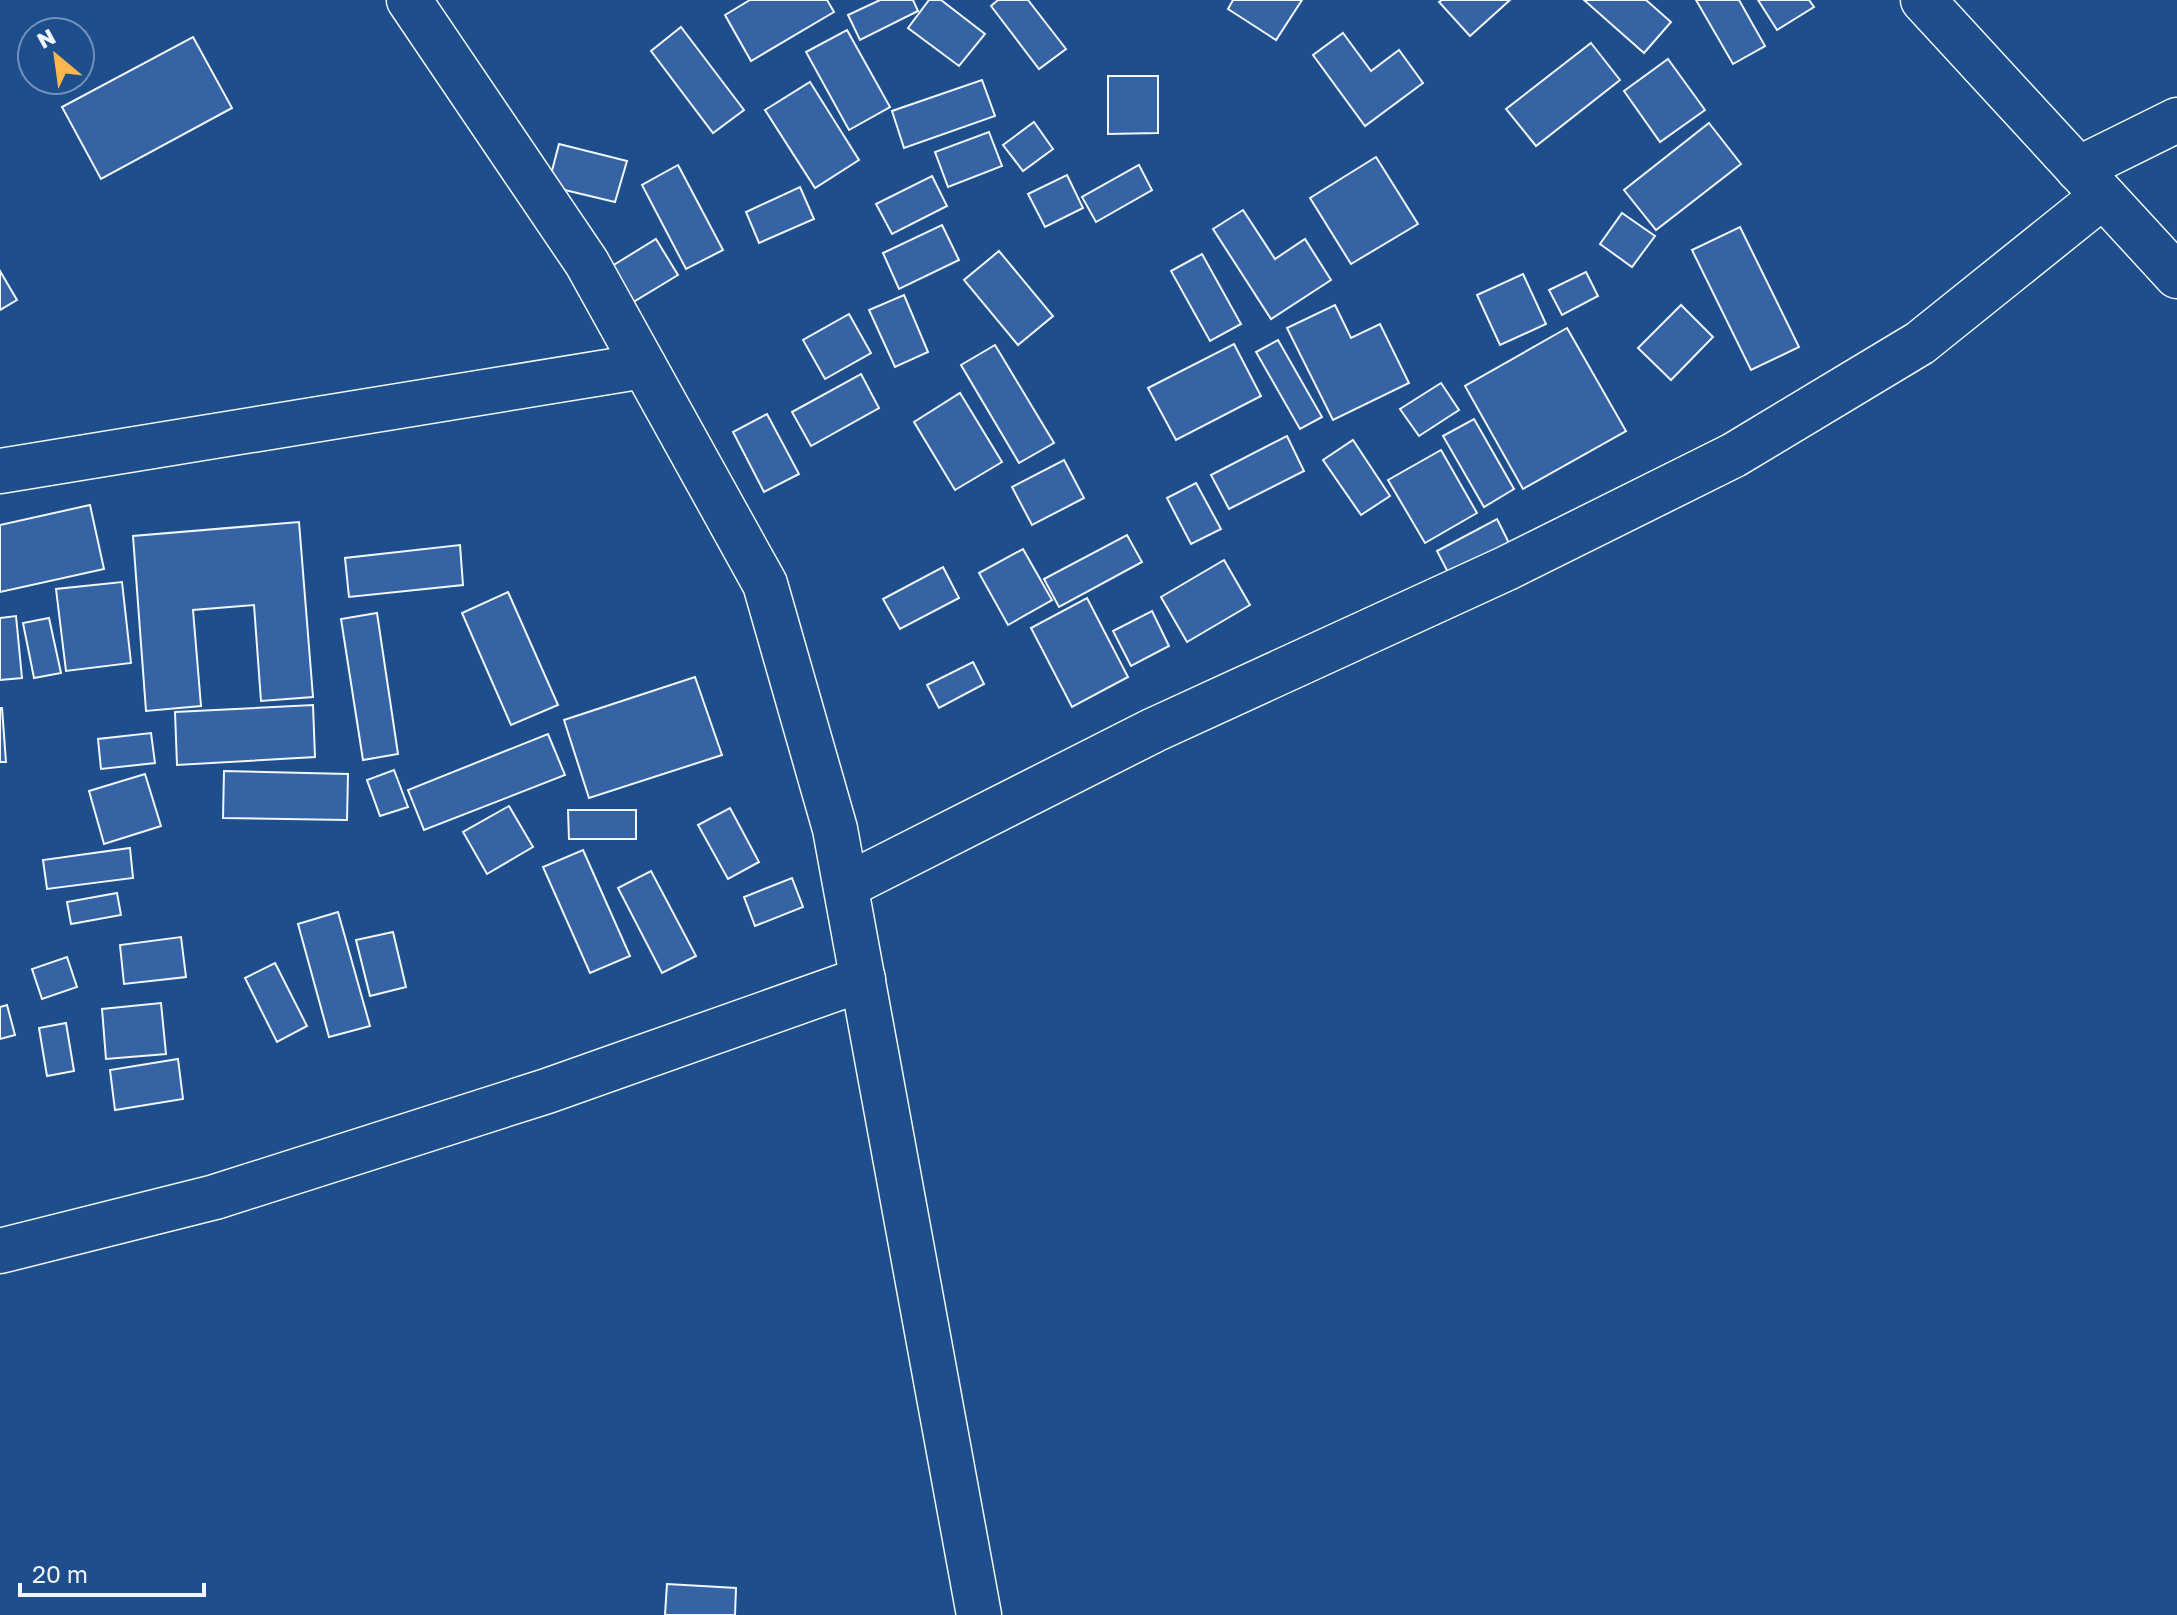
<svg xmlns="http://www.w3.org/2000/svg" width="2177" height="1615" font-family="'Golos Text',sans-serif">
<style>
.building{fill:#3563a3;stroke:#f2f6ff;stroke-width:2}
.lines{fill:none;stroke-linecap:round;stroke-linejoin:round}
.street-casing{stroke:#f2f6ff;stroke-width:47}
.street{stroke:#1f4e8c;stroke-width:44}
</style>
<rect width="100%" height="100%" fill="#1f4e8c"/>
<!-- building -->
<g class="building">
<path d="M750 0H827L834 12 751 61 725 15Z"/>
<path d="M880 0H913L918 11 860 40 848 15Z"/>
<path d="M929 0H941L985 34 959 66 908 28Z"/>
<path d="M998 0H1028L1066 49 1039 69 991 6Z"/>
<path d="M1233 0H1302L1276 40 1228 9Z"/>
<path d="M1442 0H1510L1470 36 1439 2Z"/>
<path d="M1584 0H1646L1671 22 1644 53Z"/>
<path d="M1696 0H1739L1765 46 1733 64Z"/>
<path d="M1758 0H1809L1814 7 1777 30Z"/>
<path d="M681 27 744 110 713 133 651 51Z"/>
<path d="M847 30 890 107 849 130 806 52Z"/>
<path d="M1343 33 1371 71 1399 50 1423 83 1365 126 1313 55Z"/>
<path d="M193 37 232 108 101 179 62 107Z"/>
<path d="M1591 43 1620 80 1536 146 1506 109Z"/>
<path d="M1668 59 1705 110 1660 142 1624 91Z"/>
<path d="M1108 76H1158V133L1108 134Z"/>
<path d="M982 80 995 116 904 148 892 111Z"/>
<path d="M810 82 859 160 815 188 765 110Z"/>
<path d="M1034 122 1053 149 1023 171 1003 145Z"/>
<path d="M1709 123 1741 164 1656 230 1624 190Z"/>
<path d="M989 132 1002 166 948 187 935 152Z"/>
<path d="M559 144 627 161 615 202 548 186Z"/>
<path d="M1376 157 1418 224 1351 264 1310 198Z"/>
<path d="M678 165 723 250 686 269 642 185Z"/>
<path d="M1139 165 1152 190 1096 222 1082 197Z"/>
<path d="M1067 175 1083 208 1045 227 1028 194Z"/>
<path d="M932 176 947 206 892 234 876 204Z"/>
<path d="M800 187 814 219 759 243 746 212Z"/>
<path d="M1243 210 1275 259 1305 239 1331 280 1271 319 1213 229Z"/>
<path d="M1622 213 1655 236 1632 267 1600 244Z"/>
<path d="M942 225 959 260 899 289 883 253Z"/>
<path d="M1740 227 1799 347 1751 370 1692 250Z"/>
<path d="M656 239 678 275 620 310 599 274Z"/>
<path d="M999 251 1053 316 1018 345 964 280Z"/>
<path d="M1202 254 1241 324 1210 341 1171 271Z"/>
<path d="M0 271 17 300 0 310Z"/>
<path d="M1586 272 1598 296 1562 315 1549 290Z"/>
<path d="M1523 274 1546 324 1500 345 1477 295Z"/>
<path d="M904 295 928 352 895 367 869 310Z"/>
<path d="M1335 305 1351 338 1380 324 1409 383 1333 420 1287 328Z"/>
<path d="M1681 305 1713 337 1671 380 1638 348Z"/>
<path d="M849 314 871 353 825 379 803 340Z"/>
<path d="M1567 328 1626 431 1523 489 1465 386Z"/>
<path d="M1278 340 1322 417 1300 429 1256 352Z"/>
<path d="M1234 344 1261 396 1176 440 1148 388Z"/>
<path d="M995 345 1054 443 1019 463 961 365Z"/>
<path d="M861 374 879 408 811 446 792 412Z"/>
<path d="M1441 383 1459 410 1419 436 1400 409Z"/>
<path d="M960 393 1002 462 955 490 914 422Z"/>
<path d="M767 414 799 474 764 492 733 432Z"/>
<path d="M1474 419 1514 489 1484 507 1443 436Z"/>
<path d="M1287 436 1304 471 1229 509 1211 475Z"/>
<path d="M1353 440 1390 496 1361 515 1323 460Z"/>
<path d="M1441 450 1477 513 1425 543 1388 480Z"/>
<path d="M1064 460 1084 498 1032 525 1012 487Z"/>
<path d="M1196 483 1221 529 1191 544 1167 498Z"/>
<path d="M90 505 104 569 0 592V525Z"/>
<path d="M1497 519 1514 553 1454 584 1437 551Z"/>
<path d="M299 522 313 697 261 701 254 605 193 610 201 706 146 711 133 536Z"/>
<path d="M1127 535 1142 562 1059 607 1044 579Z"/>
<path d="M460 545 463 585 349 597 345 558Z"/>
<path d="M1023 549 1052 600 1008 625 979 573Z"/>
<path d="M1224 560 1250 605 1187 642 1161 597Z"/>
<path d="M943 567 959 598 900 629 883 599Z"/>
<path d="M122 582 131 663 66 671 56 589Z"/>
<path d="M508 592 558 705 511 725 462 613Z"/>
<path d="M1087 598 1128 677 1072 707 1031 628Z"/>
<path d="M1152 611 1169 646 1131 666 1113 631Z"/>
<path d="M377 613 398 754 363 760 341 619Z"/>
<path d="M16 616 22 678 0 680V618Z"/>
<path d="M49 618 61 673 34 678 23 623Z"/>
<path d="M973 662 984 684 939 708 927 685Z"/>
<path d="M695 677 722 755 589 798 564 720Z"/>
<path d="M313 705 315 757 177 765 175 712Z"/>
<path d="M0 708H2L6 762H0Z"/>
<path d="M151 733 155 763 101 769 98 739Z"/>
<path d="M548 734 565 775 424 830 408 790Z"/>
<path d="M394 770 408 807 380 816 367 780Z"/>
<path d="M224 771 348 774 347 820 223 818Z"/>
<path d="M145 774 161 826 104 844 89 791Z"/>
<path d="M509 806 533 847 487 874 463 832Z"/>
<path d="M730 808 759 862 728 879 698 825Z"/>
<path d="M568 810H636V839H569Z"/>
<path d="M130 848 133 878 47 889 43 860Z"/>
<path d="M583 850 630 956 590 973 543 867Z"/>
<path d="M651 871 696 956 662 973 618 888Z"/>
<path d="M792 878 803 907 755 926 744 897Z"/>
<path d="M117 893 121 915 71 924 67 902Z"/>
<path d="M338 912 370 1026 329 1037 298 924Z"/>
<path d="M393 932 406 987 370 996 356 940Z"/>
<path d="M181 937 186 977 124 984 120 945Z"/>
<path d="M67 957 77 987 42 999 32 969Z"/>
<path d="M275 963 307 1026 277 1042 245 978Z"/>
<path d="M161 1003 166 1054 106 1059 102 1009Z"/>
<path d="M7 1005 15 1035 0 1039V1007Z"/>
<path d="M66 1023 74 1071 47 1076 39 1028Z"/>
<path d="M178 1059 183 1099 115 1110 110 1070Z"/>
<path d="M667 1584 736 1588 735 1615H665Z"/>
</g>
<g class="lines">
<defs>
<g id="street">
<path d="M409 0 587 263 765 584 835 829 979 1615"/>
<path d="M1923 0 2177 276"/>
<path d="M2078 169 2177 120"/>
<path d="M0 471 644 366"/>
<path d="M846 886 1154 730 1507 568 1734 455 1920 343 2103 196"/>
<path d="M0 1251 215 1197 547 1091 863 979"/>
</g>
</defs>
<!-- street casing -->
<use href="#street" class="street-casing"/>
<!-- street -->
<use href="#street" class="street"/>
</g>
<!-- north arrow -->
<g transform="translate(56 56) rotate(331)"><circle r="38" fill="#1f4e8c" stroke="#7391ba" stroke-width="2"/>
<path d="M0-6L14 30L0 20L-14 30Z" fill="#ffb74d"/>
<text y="-12" font-size="22" font-weight="bold" text-anchor="middle" fill="#f2f6ff">N</text>
</g>
<!-- scale -->
<path d="M20 1583v12h184v-12" fill="none" stroke="#f2f6ff" stroke-width="4"/>
<text x="32" y="1583" font-size="24" fill="#f2f6ff" stroke="#1f4e8c" stroke-width="6" paint-order="stroke">20 m</text>
</svg>
